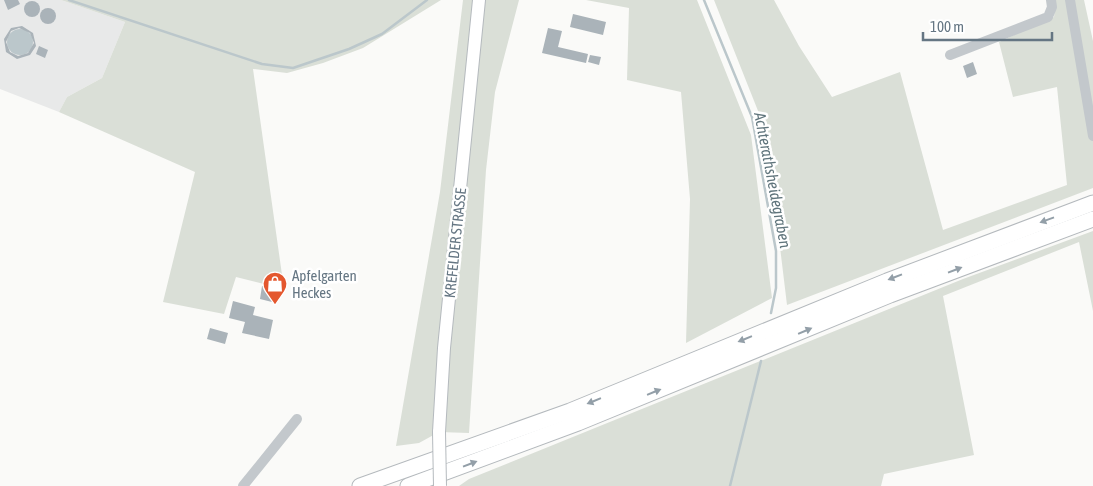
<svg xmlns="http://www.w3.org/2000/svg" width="1093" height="486" font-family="'Asap Condensed',sans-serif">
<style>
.built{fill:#e8e9e9}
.green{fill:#dadfd7}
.water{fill:#bbc7cb}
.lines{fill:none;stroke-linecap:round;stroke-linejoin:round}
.stream{stroke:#bbc7cb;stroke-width:2.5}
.building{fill:#aab3b9;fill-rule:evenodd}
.major-casing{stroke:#b5babe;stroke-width:14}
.highway-casing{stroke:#b4b9bd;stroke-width:17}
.minor{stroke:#c3c8cc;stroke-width:10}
.major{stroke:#fff;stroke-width:12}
.highway{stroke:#fff;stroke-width:15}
.major-bridge-casing{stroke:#b5babe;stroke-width:14;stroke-linecap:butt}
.major-bridge{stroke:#fff;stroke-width:12}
.oneway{fill:#939fa8}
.labels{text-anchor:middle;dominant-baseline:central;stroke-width:5;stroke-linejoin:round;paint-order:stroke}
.street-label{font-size:15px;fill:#657683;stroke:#fff}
.poi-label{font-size:15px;fill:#657683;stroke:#fff;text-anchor:start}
.water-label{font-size:16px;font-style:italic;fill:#60757c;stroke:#fff}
</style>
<rect width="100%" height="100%" fill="#fafaf8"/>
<!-- built -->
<path class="built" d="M0 0H61L125 22 102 78 67 97 59 112 0 89Z"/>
<!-- green -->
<g class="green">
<path d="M61 0H441L363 48 323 63 287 73 253 69 284 289 236 277 224 314 163 302 195 172 59 112 67 97 102 78 125 22Z"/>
<path d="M463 0H519L495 92 486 170 469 433 439 432 419 443 396 446 440 192Z"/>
<path d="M586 0H697L751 135 772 298 686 343 690 199 681 92 627 80 629 8Z"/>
<path d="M714 0H774L799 46 832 97 900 72 943 230 1067 185 1057 87 1013 97 999 42 1054 17 1056 0H1084L1093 41V188L787 305 766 131Z"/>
<path d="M1093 231V311L1079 242 943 296 974 455 884 474 881 486H459L469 479 963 279Z"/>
</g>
<!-- water -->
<circle class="water" cx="20" cy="42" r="13"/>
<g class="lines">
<!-- stream -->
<g class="stream">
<path d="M69 0 262 64 293 68 349 49 382 34 427 0"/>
<path d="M704 0 752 117 776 251V288L771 313"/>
<path d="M730 486 761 361"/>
</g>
</g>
<!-- building -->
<g class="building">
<path d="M4 0H18L20 4 8 10Z"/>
<circle cx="32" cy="9" r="8"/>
<circle cx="48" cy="16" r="8"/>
<path d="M573 14 606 22 603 35 570 27Z"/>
<path d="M22 26 33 33 36 46 30 55 17 59 6 52 4 39 11 28ZM19 28 30 33 34 43 28 53 18 56 10 52 6 42 11 31Z"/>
<path d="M548 28 562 31 558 47 588 54 586 63 542 53Z"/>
<path d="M39 46 48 50 45 58 36 54Z"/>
<path d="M590 55 601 57 599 65 588 62Z"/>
<path d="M973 62 977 74 967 78 963 66Z"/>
<path d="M262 286 274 288 272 302 260 299Z"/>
<path d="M233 301 255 307 253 315 273 320 269 339 242 333 245 322 229 318Z"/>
<path d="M210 328 228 333 225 344 207 339Z"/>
</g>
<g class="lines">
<defs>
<path id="major" d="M439 432 444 348 479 0"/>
<g id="highway">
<path d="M360 486 570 411 887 281 1093 203"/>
<path d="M408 486 578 423 890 295 1093 219"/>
</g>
</defs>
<!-- major casing -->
<use href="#major" class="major-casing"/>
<!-- highway casing -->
<use href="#highway" class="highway-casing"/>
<!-- minor -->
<g class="minor">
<path d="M1070 0 1093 136"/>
<path d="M950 55 1048 17 1052 7 1051 0"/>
<path d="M243 486 297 419"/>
</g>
<!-- major -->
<use href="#major" class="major"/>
<!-- highway -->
<use href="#highway" class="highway"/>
<defs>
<path id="major-bridge" d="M439 432 440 486"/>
</defs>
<!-- major-bridge casing -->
<use href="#major-bridge" class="major-bridge-casing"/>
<!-- major-bridge -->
<use href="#major-bridge" class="major-bridge"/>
</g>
<!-- one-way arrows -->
<defs><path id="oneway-solid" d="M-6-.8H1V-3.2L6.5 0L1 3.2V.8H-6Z" transform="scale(1.25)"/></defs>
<g class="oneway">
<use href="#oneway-solid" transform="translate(1047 220) rotate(160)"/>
<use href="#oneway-solid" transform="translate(955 270) rotate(-21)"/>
<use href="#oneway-solid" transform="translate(895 277) rotate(159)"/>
<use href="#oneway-solid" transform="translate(805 331) rotate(-23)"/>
<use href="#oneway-solid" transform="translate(745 339) rotate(158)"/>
<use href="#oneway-solid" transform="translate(654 392) rotate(-22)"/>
<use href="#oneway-solid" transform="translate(594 401) rotate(158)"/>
<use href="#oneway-solid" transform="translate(470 464) rotate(-21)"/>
</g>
<!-- icons -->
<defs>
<symbol id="shop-pin" viewBox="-11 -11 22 30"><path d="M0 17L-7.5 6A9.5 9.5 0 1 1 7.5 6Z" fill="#e4572e" stroke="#fff"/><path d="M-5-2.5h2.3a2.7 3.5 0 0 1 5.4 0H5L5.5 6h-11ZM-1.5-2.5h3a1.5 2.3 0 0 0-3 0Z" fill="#fff"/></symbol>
</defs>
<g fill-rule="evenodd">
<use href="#shop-pin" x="261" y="270" width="28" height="38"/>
</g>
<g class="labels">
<!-- street labels -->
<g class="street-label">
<text transform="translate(455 243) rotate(-84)">KREFELDER STRASSE</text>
</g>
<!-- poi labels -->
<g class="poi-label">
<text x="292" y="275">Apfelgarten<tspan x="292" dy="17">Heckes</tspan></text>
</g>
<!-- water labels -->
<g class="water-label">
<text transform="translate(773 180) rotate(79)">Achterathsheidegraben</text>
</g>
</g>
<!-- scale -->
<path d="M923 32v8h129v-8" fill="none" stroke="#657683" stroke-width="2.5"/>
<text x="930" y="32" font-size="15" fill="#657683" stroke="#ffffff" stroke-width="4" paint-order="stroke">100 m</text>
</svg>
